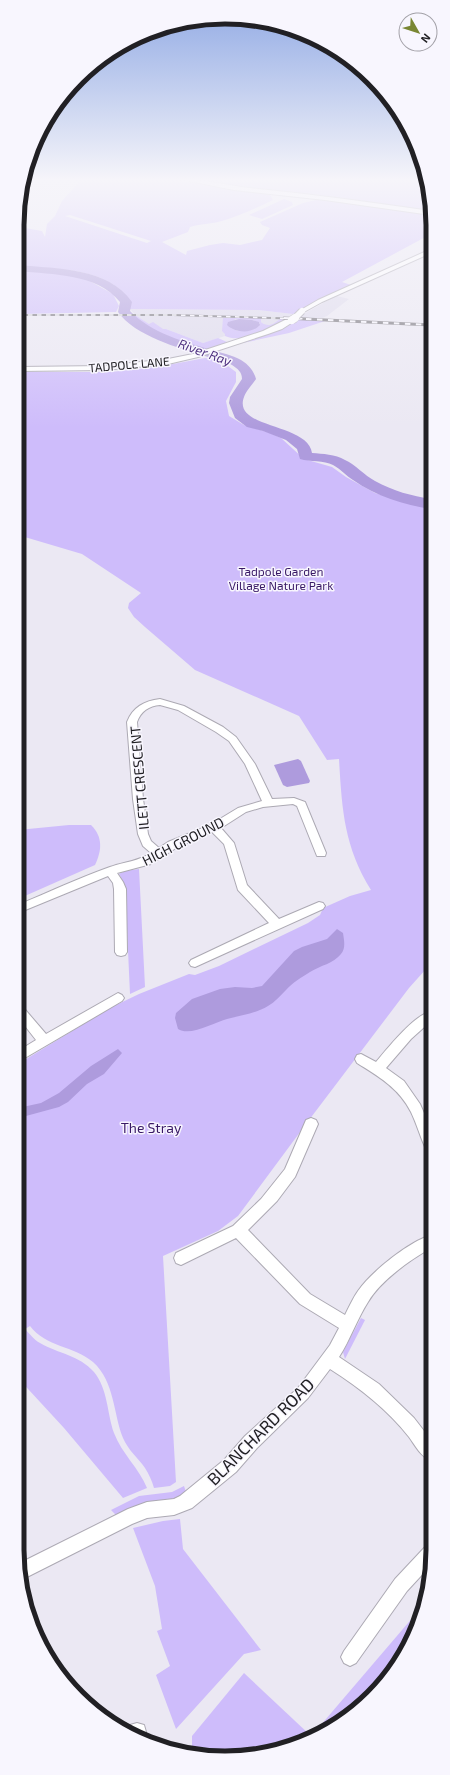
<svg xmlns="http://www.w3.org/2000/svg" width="450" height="1775" font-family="'Exo 2',sans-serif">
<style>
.built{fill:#dedaec}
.green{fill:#cebcfb;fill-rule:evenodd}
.water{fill:#ae9bdd}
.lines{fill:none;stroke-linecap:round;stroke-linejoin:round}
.river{fill:#ae9bdd;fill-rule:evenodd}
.minor-casing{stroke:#aca9b3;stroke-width:2}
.tertiary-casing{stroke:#aca9b3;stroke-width:2}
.secondary-casing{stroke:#aca9b3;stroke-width:2}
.minor{fill:#fff;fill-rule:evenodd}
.tertiary{fill:#fff;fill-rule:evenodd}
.secondary{fill:#fff;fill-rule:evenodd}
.rail-far1-casing{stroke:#76747b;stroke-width:2}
.rail-casing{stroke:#76747b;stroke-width:3}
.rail-far1{stroke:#f8f6fe;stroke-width:1.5;stroke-dasharray:4.5;stroke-linecap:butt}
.rail{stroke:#f8f6fe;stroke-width:2;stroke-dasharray:5.5;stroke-linecap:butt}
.tertiary-bridge-far1-casing{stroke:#aca9b3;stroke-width:8;stroke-linecap:butt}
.tertiary-bridge-casing{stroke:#aca9b3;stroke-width:9;stroke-linecap:butt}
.tertiary-bridge-far1{stroke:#fff;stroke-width:6}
.tertiary-bridge{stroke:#fff;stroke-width:8}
.labels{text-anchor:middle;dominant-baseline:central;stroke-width:3;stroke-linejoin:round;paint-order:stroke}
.far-street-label{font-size:12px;fill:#212024;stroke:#f8f6fe}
.far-park-label{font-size:12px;fill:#391966;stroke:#f8f6fe}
.far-water-label{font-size:13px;font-style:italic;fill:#4f3280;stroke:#f8f6fe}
.street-label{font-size:14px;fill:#212024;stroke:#f8f6fe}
.park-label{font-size:14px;fill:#391966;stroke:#f8f6fe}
.near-street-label{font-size:17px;fill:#212024;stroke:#f8f6fe}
.rim{fill:none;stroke:#212024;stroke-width:5}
</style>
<rect width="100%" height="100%" fill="#ebe8f3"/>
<!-- built -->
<path class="built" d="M337 296 349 299 327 316 317 320 282 318 270 326H267L261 322V318L225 334V336L203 343 166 329 163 330 149 324 137 317 130 309 258 310 302 315 334 297Z"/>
<!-- green -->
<g class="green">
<path d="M82 179H167L270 195 273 200C256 208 237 217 218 222 208 224 199 224 190 227L188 232 162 242 186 255 187 251 210 245 223 243 240 245 262 240 270 228 262 225 260 222 303 203 320 199 431 215V234L342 282 351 285 320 299 293 314 258 310 130 309 127 308 130 300C106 267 55 269 19 266V227L42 231 45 237 47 224 55 216 62 201ZM70 215 151 241 147 243 65 216Z"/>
<path d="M193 179H426L431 198V211L314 194 271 191Z"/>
<path d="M284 199 292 202 293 205 262 219 249 215Z"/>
<path d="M19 269 68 275 86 279 113 294 119 306 116 312 19 314Z"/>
<path d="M129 315H135L149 324 153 322 163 329H166L203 343 218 338 227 342C220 345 211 349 203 349 189 348 140 325 129 315Z"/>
<path d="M223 318H261V322C269 328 273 324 280 319L287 321C270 329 243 344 225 336V334L222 331ZM235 319 252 320 260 323 258 327 238 331 231 328Z"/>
<path d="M298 319 325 321 289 333 243 343 279 330Z"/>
<path d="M205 358C217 359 226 364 236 372V382L226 401 229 416 244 425 270 433 281 438 304 459 332 467 346 477 375 493 406 503 431 508V973L426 969 409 988 306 1124 238 1216 218 1231 163 1256 176 1482 170 1486 154 1488C152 1481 149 1474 145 1468 138 1458 128 1450 123 1438 113 1413 115 1382 93 1362 74 1346 46 1347 30 1326L25 1329C30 1334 34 1340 40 1343 59 1354 79 1355 94 1372 108 1389 107 1413 114 1433 122 1454 139 1468 147 1488L123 1498 64 1428 17 1377 18 1064 110 1008 139 994 189 974 195 975 219 966 308 923 320 915 323 908 350 896 371 890C344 846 342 810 339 759L327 760 299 716 195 670 145 627 134 617 128 608 129 603 141 593 82 554 18 535 19 372H111L157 367Z"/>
<path d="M69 825H91C103 837 102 850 95 865L18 899V830Z"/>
<path d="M139 869 145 987 130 994 125 885 119 874 125 871Z"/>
<path d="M361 1318 365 1320 345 1359 343 1352 345 1348Z"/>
<path d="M184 1486 186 1492 178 1498 159 1501 116 1515 111 1510 139 1496 172 1492Z"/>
<path d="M180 1519 183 1549 261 1650 244 1654 176 1729 156 1675 170 1666 157 1631 162 1629 155 1586 133 1528 163 1521Z"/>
<path d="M420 1609 405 1654 352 1715 314 1733Z"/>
<path d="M244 1673 310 1735 279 1751 211 1758 192 1752V1736Z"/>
</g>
<!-- water -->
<g class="water">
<path d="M239 319 252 320 259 322 260 325C252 334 235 333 227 325L228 322Z"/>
<path d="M298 759 301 761 310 781 309 783 287 787 283 785 274 765Z"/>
<path d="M337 929 343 933C344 940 346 948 341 954 333 964 321 965 310 972 302 977 292 983 286 990 280 996 275 1002 268 1006 255 1014 241 1015 227 1019 215 1022 190 1037 178 1029L175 1018 176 1013 192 999 220 989 235 987 252 988 262 986 294 951 302 947 327 939Z"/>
<path d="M118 1049 122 1053 104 1074 87 1084 68 1102 59 1107 26 1116 18 1121V1108L41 1103 59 1093 91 1066Z"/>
</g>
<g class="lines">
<!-- river -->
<path class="river" d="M19 265C57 269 108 267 132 302L130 311C151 333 185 342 212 350 222 353 232 355 241 360 248 364 254 371 256 379 252 385 246 391 244 397 232 429 308 423 312 453 323 454 335 454 345 460 356 465 364 475 375 481 393 491 412 496 431 499V509C404 505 376 496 353 480 346 476 341 469 333 465 324 460 310 462 300 459L297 449 286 440 263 431 247 427 235 418 229 403 230 397 242 379C242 372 238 369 232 365 224 360 214 359 205 356 179 348 135 336 118 312L120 302C97 273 53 275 19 271Z"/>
<defs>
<g id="minor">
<path d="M160 699 184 706 223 727 236 737 255 764 272 799 294 798 305 802 326 853 325 856H317L297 806 293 804 263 807 246 812 221 828 234 843 247 885 279 919 319 902 323 903 325 906 323 909 195 967 191 966 189 963 191 960 269 923 238 890 224 844 212 832 176 848 151 864 117 873 123 882 126 889 127 952 125 955 121 956 117 955 115 952 114 889 113 883 108 876 18 913V905C49 892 79 878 110 867 124 862 139 861 151 853L143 846 138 834 133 799 127 722C133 707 144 701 160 699ZM160 705 178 710 216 732 229 741 245 764 262 801 238 808 210 825 168 842 159 848 151 841 148 834 143 799 137 722C141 711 149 706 160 705Z"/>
<path d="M118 993 122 995 124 998 122 1001 18 1062V1051L36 1040 18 1017V1004L22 1006 46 1034Z"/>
<path d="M427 1013 431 1015V1021L411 1039 386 1068 404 1081 420 1104 431 1129V1151L426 1149C420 1137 417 1124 411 1112 399 1088 378 1076 357 1063L355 1059 357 1055 361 1054 376 1062C387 1049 412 1018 427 1013Z"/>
<path d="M311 1118 316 1120 318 1124 295 1177 277 1201 248 1230 310 1294 345 1315C349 1307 353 1298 358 1291 372 1271 409 1242 431 1235V1248C410 1260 380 1281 368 1302 357 1319 350 1340 339 1357L379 1384 414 1418 431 1440V1461C421 1457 415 1445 409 1437 387 1409 360 1388 330 1369L308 1398 257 1448 236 1472 192 1508 174 1515 147 1518 132 1524 23 1579 20 1563 128 1509 147 1502 174 1499 180 1496 224 1460 245 1436 298 1388 330 1345 339 1328 300 1304 236 1238 181 1265 176 1263 174 1258 176 1253 233 1226 261 1199 285 1169 306 1120Z"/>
<path d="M431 1545V1565L407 1591 356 1663 350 1666 344 1663 341 1657 344 1651 395 1579 425 1547Z"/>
<path d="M137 1723 144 1725 146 1732 143 1739 133 1737 125 1730 130 1725Z"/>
</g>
<g id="tertiary">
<path d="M431 249V253L322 302 304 312 299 311 318 300Z"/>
<path d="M289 318 296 320 282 329 268 334 198 357 168 364 104 370 19 371V367L104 366 168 359 193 354 263 331Z"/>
</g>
<path id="secondary" d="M179 179C203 179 225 185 249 188 310 194 370 202 431 211V215L325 200 234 190Z"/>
</defs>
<!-- minor casing -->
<use href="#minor" class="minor-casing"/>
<!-- tertiary casing -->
<use href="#tertiary" class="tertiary-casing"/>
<!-- secondary casing -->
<use href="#secondary" class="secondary-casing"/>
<!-- minor -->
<use href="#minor" class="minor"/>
<!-- tertiary -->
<use href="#tertiary" class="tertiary"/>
<!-- secondary -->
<use href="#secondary" class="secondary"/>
<defs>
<path id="rail-far1" d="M19 315H173L309 319"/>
<path id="rail" d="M284 318 431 325"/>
</defs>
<!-- rail-far1 casing -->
<use href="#rail-far1" class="rail-far1-casing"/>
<!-- rail casing -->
<use href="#rail" class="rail-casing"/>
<!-- rail-far1 -->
<use href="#rail-far1" class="rail-far1"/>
<!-- rail -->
<use href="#rail" class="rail"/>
<defs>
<path id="tertiary-bridge-far1" d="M294 319 302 311"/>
<path id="tertiary-bridge" d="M292 320 295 318"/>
</defs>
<!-- tertiary-bridge-far1 casing -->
<use href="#tertiary-bridge-far1" class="tertiary-bridge-far1-casing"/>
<!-- tertiary-bridge casing -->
<use href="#tertiary-bridge" class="tertiary-bridge-casing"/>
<!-- tertiary-bridge-far1 -->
<use href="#tertiary-bridge-far1" class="tertiary-bridge-far1"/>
<!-- tertiary-bridge -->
<use href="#tertiary-bridge" class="tertiary-bridge"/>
</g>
<!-- sky -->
<linearGradient id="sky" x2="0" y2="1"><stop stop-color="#91aae4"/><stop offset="0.42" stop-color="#f6f5fa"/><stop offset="1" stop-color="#f6f5fa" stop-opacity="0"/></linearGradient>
<rect width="450" height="428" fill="url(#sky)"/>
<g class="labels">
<!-- far-street labels -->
<g class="far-street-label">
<text transform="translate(129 364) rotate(-5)">TADPOLE LANE</text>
</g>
<!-- far-park labels -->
<g class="far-park-label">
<text x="281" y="571">Tadpole Garden<tspan x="281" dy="14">Village Nature Park</tspan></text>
</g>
<!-- far-water labels -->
<g class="far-water-label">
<text transform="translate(205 352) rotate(20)">River Ray</text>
</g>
<!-- street labels -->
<g class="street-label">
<text transform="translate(139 778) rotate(-95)">ILETT CRESCENT</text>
<text transform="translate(183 841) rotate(-27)">HIGH GROUND</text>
</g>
<!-- park labels -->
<g class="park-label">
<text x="151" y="1127">The Stray</text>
</g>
<!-- near-street labels -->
<g class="near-street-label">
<text transform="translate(260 1431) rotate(-45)">BLANCHARD ROAD</text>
</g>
</g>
<!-- crop -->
<path d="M0 0H450V1775H0ZM225 24H225A201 201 0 0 1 426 225V1550A201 201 0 0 1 225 1751H225A201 201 0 0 1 24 1550V225A201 201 0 0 1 225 24Z" fill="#f8f6fe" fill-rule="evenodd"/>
<path class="rim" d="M225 24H225A201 201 0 0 1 426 225V1550A201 201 0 0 1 225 1751H225A201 201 0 0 1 24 1550V225A201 201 0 0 1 225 24Z"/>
<!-- north arrow -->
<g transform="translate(418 32) rotate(129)"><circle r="19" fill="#f8f6fe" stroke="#a2a0a7"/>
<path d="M0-3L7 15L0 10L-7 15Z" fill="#798633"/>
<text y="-6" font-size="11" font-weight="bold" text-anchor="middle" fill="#212024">N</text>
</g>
</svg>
